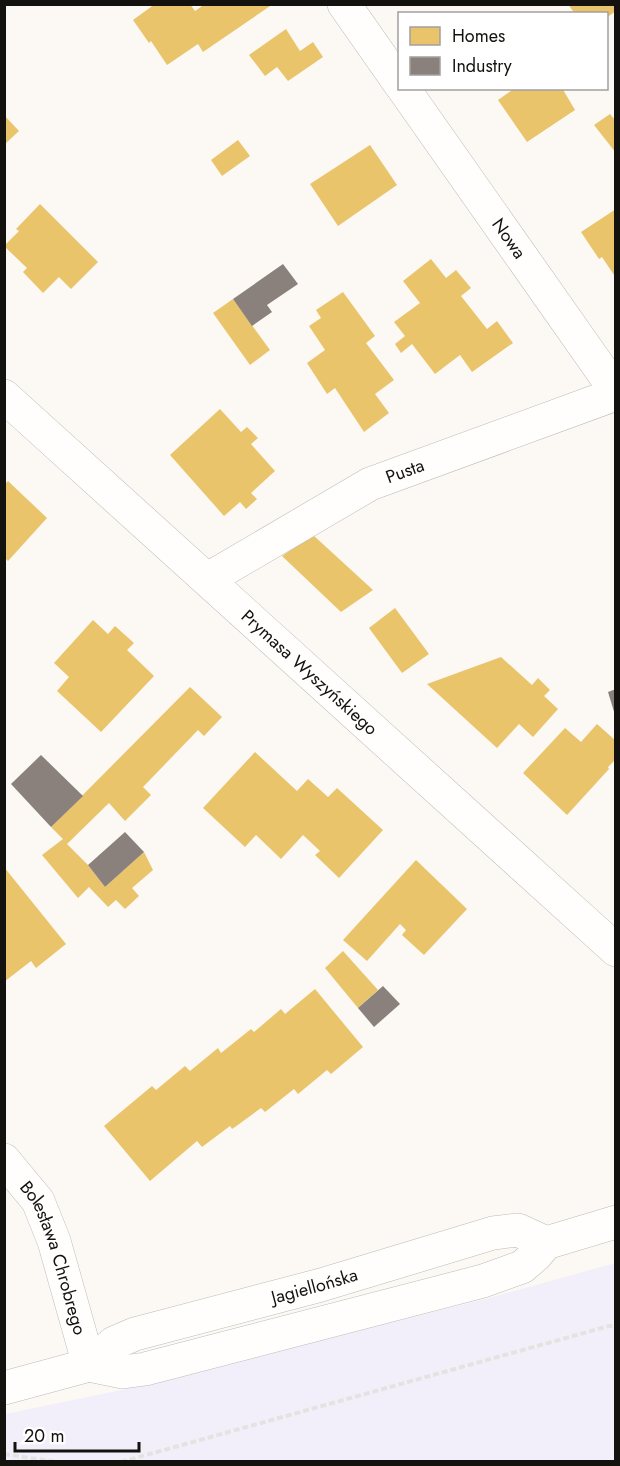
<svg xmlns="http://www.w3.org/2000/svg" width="620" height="1466" font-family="Jost,sans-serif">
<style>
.green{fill:#f3effa}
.homes{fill:#e9c46a}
.industry{fill:#8a817c}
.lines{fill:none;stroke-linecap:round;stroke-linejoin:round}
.street-casing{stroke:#bebbb7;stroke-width:34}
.secondary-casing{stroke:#bebbb7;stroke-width:34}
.path{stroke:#e4e3e1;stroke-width:4;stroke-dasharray:6 3;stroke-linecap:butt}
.street{stroke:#fffefd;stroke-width:33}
.secondary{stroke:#fffefd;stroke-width:33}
.labels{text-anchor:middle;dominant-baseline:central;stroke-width:6;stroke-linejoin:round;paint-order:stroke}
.street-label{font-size:18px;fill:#14120e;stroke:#fff}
</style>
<rect width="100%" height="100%" fill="#fcf9f4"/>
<!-- green -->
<path class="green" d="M615 1263V1461L5 1462V1414L131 1388 485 1299Z"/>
<!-- homes -->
<g class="homes">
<path d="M155 4H190L195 11 205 4H273L203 52 198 44 167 65 151 41 149 43 133 20Z"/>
<path d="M568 4H616V11L606 18V14H575Z"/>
<path d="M286 29 300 51 313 42 323 57 288 81 277 67 265 76 249 55Z"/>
<path d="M515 88H562L575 110 527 142 498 100Z"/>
<path d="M610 114 616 121V153L594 125Z"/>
<path d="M4 115 19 131 4 145Z"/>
<path d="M238 140 250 156 222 176 211 160Z"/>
<path d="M370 145 397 185 338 226 310 184Z"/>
<path d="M40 204 98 262 71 289 59 277 43 293 23 272 27 268 4 246 19 231 16 229Z"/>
<path d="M616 209V278L602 257 599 259 581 232Z"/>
<path d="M431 259 446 278 456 270 471 288 461 296 487 329 497 321 513 343 472 372 460 355 435 374 412 344 401 353 395 344 405 336 394 322 420 303 403 281Z"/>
<path d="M343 292 375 336 366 343 394 380 375 394 389 413 364 432 335 388 327 394 307 363 325 350 309 326 321 318 316 310Z"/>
<path d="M233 299 270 350 250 365 213 313Z"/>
<path d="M220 409 241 432 247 427 258 438 251 444 275 471 251 493 257 499 246 509 240 502 224 516 170 455Z"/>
<path d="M8 481 47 518 8 561 4 557V485Z"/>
<path d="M313 535 373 590 341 612 282 556Z"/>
<path d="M395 608 429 654 402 673 369 628Z"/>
<path d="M93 620 108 634 115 626 134 643 127 650 154 676 101 732 57 691 69 677 54 663Z"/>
<path d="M501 657 532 685 538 678 550 690 544 696 558 709 533 737 519 724 497 748 427 684Z"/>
<path d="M190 687 222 717 204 736 198 730 143 787 151 795 125 821 109 803 67 844 88 865 105 887 144 852 153 870 132 888 139 896 125 909 116 900 108 907 89 887 78 898 42 855 63 839 51 827Z"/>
<path d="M597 724 616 741V759L608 767 609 769 567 815 523 773 565 728 581 742Z"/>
<path d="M255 752 297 791 308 779 328 797 337 788 383 830 339 878 315 855 320 851 303 835 281 859 256 835 245 847 203 808Z"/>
<path d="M416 860 467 909 424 955 402 935 406 930 400 924 367 961 343 940Z"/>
<path d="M4 867 66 944 36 968 31 961 4 982Z"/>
<path d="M343 951 378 990 358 1008 325 968Z"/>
<path d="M315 989 363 1047 331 1074 327 1070 298 1094 294 1089 265 1112 261 1108 235 1127 232 1129 230 1126 202 1147 197 1141 150 1181 104 1126 152 1086 156 1090 185 1066 190 1071 218 1048 221 1053 251 1029 254 1032 281 1009 285 1014Z"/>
</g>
<!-- industry -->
<g class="industry">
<path d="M283 264 298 284 267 305 272 312 252 326 233 299Z"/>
<path d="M616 689V715H615L608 692Z"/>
<path d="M41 755 83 796 51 827 11 784Z"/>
<path d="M125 832 144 852 105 887 88 865Z"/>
<path d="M383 986 400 1004 374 1027 358 1008Z"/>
</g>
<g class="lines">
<defs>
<g id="street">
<path d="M344 4 400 84"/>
<path id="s1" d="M403 88 616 391"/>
<path id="s2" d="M208 579 370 484 616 394"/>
<path id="s3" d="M4 1160 38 1201 54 1241 89 1365"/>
</g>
<g id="secondary">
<path id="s4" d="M4 396 616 950"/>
<path d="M89 1365 123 1372 145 1369 483 1281 522 1267 536 1255 546 1243 616 1222"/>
<path id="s5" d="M4 1388 89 1365 114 1343 135 1334 321 1285 493 1233 518 1230 546 1243"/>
</g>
</defs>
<!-- street casing -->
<use href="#street" class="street-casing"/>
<!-- secondary casing -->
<use href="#secondary" class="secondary-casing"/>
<!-- path -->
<g class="path">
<path d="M4 1454 56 1462"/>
<path d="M121 1462 609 1326H616"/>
</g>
<!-- street -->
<use href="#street" class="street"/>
<!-- secondary -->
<use href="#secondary" class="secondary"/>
</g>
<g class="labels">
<!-- street labels -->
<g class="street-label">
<text stroke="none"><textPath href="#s1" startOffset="184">Nowa</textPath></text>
<text stroke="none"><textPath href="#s2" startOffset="225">Pusta</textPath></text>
<text stroke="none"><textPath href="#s4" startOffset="412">Prymasa Wyszyńskiego</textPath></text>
<text stroke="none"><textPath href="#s3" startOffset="112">Bolesława Chrobrego</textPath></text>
<text stroke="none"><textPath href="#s5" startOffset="330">Jagiellońska</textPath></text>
</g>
</g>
<!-- border -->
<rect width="620" height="1466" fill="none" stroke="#14120e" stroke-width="12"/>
<!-- legend -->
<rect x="398" y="12" width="210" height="78" fill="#ffffff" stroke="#a1a09f" stroke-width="1.5"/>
<rect x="410" y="27" width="30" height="18" fill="#e9c46a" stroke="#a1a09f" stroke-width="1.5"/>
<text x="452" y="42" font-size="18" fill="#14120e">Homes</text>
<rect x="410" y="57" width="30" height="18" fill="#8a817c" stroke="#a1a09f" stroke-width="1.5"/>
<text x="452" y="72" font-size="18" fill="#14120e">Industry</text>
<!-- scale -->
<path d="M15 1442v9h124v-9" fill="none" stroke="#14120e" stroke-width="3"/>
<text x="24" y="1442" font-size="18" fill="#14120e" stroke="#ffffff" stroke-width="4.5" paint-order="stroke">20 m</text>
</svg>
